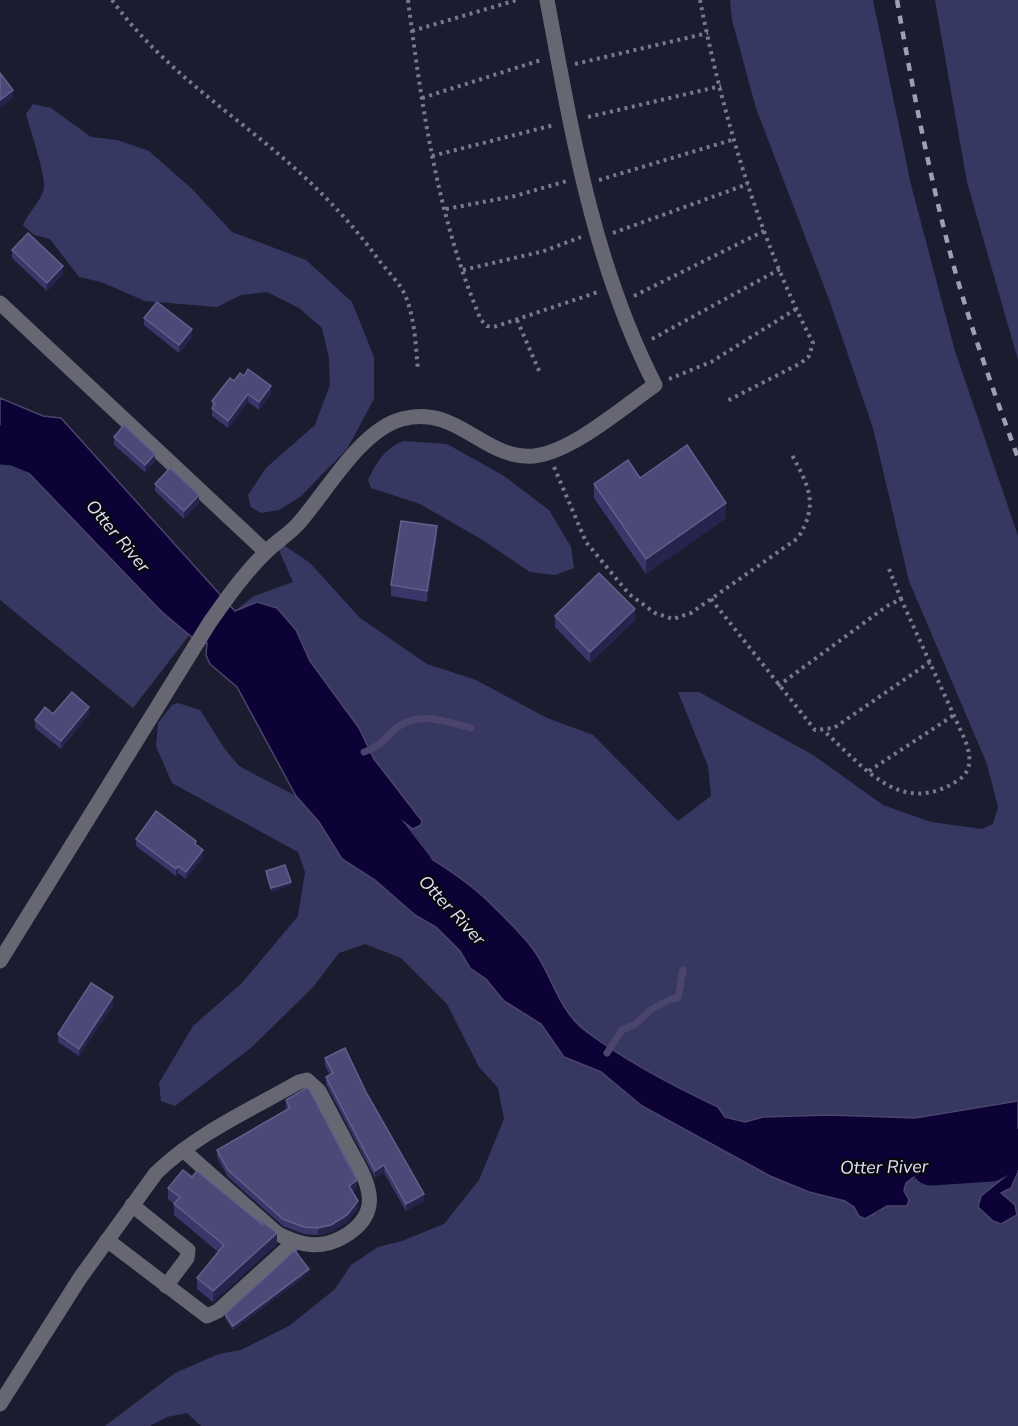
<svg xmlns="http://www.w3.org/2000/svg" width="1018" height="1426" font-family="'Nunito Sans',sans-serif">
<style>
.green{fill:#373862}
.water{fill:#0d0235;stroke:#4b446c;stroke-width:1.5}
.lines{fill:none;stroke-linecap:round;stroke-linejoin:round}
.stream{stroke:#4b446c;stroke-width:7}
.river{stroke:#0d0235;stroke-width:39}
.path{stroke:#78798a;stroke-width:4;stroke-dasharray:3 4.5;stroke-linecap:butt}
.minor{stroke:#666772;stroke-width:15}
.rail{stroke:#9e9fb0;stroke-width:4.5;stroke-dasharray:8 8;stroke-linecap:butt}
.wall{fill:#39376a}
.shaded-wall{fill:#26244d}
.building{fill:#4b4978;stroke:#62608a;stroke-width:1.5}
.labels{text-anchor:middle;dominant-baseline:central;stroke-width:5;stroke-linejoin:round;paint-order:stroke}
.water-label{font-size:18px;font-style:italic;fill:#dee0f2;stroke:#080811}
</style>
<rect width="100%" height="100%" fill="#1c1c31"/>
<!-- green -->
<g class="green">
<path d="M730 0H873L911 185 955 351 1018 536V1101L1004 1105 915 1118 829 1115 763 1117 745 1122 725 1117 718 1107C673 1086 627 1062 587 1032 554 1008 548 964 520 936 501 917 483 893 461 878 412 843 351 818 323 762L331 752 365 782 382 806 413 829 421 821 374 759 359 728 310 661 296 630 277 608 257 602 235 611 254 596 293 582 278 548 285 546 310 563 360 618 427 664 476 680 547 718 593 735 678 821 711 796 708 766 678 692H699L813 755 883 805 931 822 982 829 993 824 998 807 987 764 909 581 873 428 830 302 756 108 732 20Z"/>
<path d="M935 0H1018V360L967 182Z"/>
<path d="M33 104 51 108 91 137 117 140 149 151 192 189 232 232 306 260 352 302 374 357V399L347 449 300 497 279 510 261 513 251 507 248 495 266 468 315 425 330 385 329 359 322 328 299 308 267 292 241 295 217 307 145 301 101 282 79 277 50 239 34 235 23 225C28 213 42 200 44 188 46 176 30 129 26 114Z"/>
<path d="M0 436 5 438 18 462 130 579 140 587 162 612 190 634 133 708 0 600Z"/>
<path d="M403 441 447 444 504 476 549 510 571 547 574 568 555 575 530 572 481 539 420 504 371 488 368 480C376 463 385 448 403 441Z"/>
<path d="M178 703 200 710 224 748 239 766 296 796 319 822 342 859 375 880 415 915 436 927 460 951 470 968 486 979 504 1001 541 1024 564 1057 601 1072 642 1106 770 1176 845 1201 854 1207 859 1216 878 1213 904 1191 906 1183C921 1172 942 1177 960 1172 982 1166 999 1154 1018 1142V1426H201L187 1413 167 1417 150 1426H105L175 1373 219 1354 241 1350 289 1326 335 1289 351 1265 378 1247 402 1241 444 1224 479 1180 504 1119 498 1088 479 1067 447 1004 401 958 365 944 339 953 313 987 252 1047 175 1106 161 1101 159 1083 193 1026 242 983 298 916 305 872 298 852 172 783 156 746 158 723 172 705Z"/>
</g>
<!-- water -->
<path class="water" d="M0 398 43 416 61 418 235 611 257 602 277 608 296 630 310 661 359 728 374 759 422 821 421 825 413 829 382 806 365 782 331 752 323 762C357 831 440 852 492 905 506 919 521 933 533 949 553 976 558 1011 587 1032 627 1062 673 1086 718 1107L725 1117 745 1122 763 1117 829 1115 915 1118 1018 1101V1142L1015 1147 1018 1172 1011 1188 1001 1193 1015 1205 1017 1215 1001 1224 993 1221 978 1207 981 1196 1011 1172 1010 1159 1002 1154 958 1172 914 1177 906 1183 904 1191 909 1200 907 1206H887L865 1219 859 1216 854 1207 845 1201 809 1192 770 1176 642 1106 601 1072 564 1057 541 1024 504 1001 486 979 470 968 460 951 436 927 415 915 375 880 342 859 319 822 296 796 237 687 210 664 206 655 207 643 200 644 162 612 18 462 5 439 0 436Z"/>
<g class="lines">
<!-- stream -->
<g class="stream">
<path d="M364 752C379 747 383 741 394 730 417 710 445 721 471 728"/>
<path d="M607 1053 622 1030 634 1025 652 1009 671 999 678 998 683 970"/>
</g>
<!-- river -->
<g class="river">
<path d="M0 445 15 446 59 464"/>
<path d="M296 715 414 868"/>
<path d="M931 1166 991 1162 1018 1148"/>
</g>
<!-- path -->
<g class="path">
<path d="M112 0C153 57 211 99 264 142 307 177 346 215 378 259 387 271 403 286 407 300 415 322 416 348 418 371"/>
<path d="M408 0C422 109 438 219 481 320L487 326 494 327 598 292"/>
<path d="M700 0C722 113 760 241 813 343L809 356 801 363 727 401"/>
<path d="M412 31 517 0"/>
<path d="M575 64 708 33"/>
<path d="M422 98 541 60"/>
<path d="M588 117 721 86"/>
<path d="M432 156 554 125"/>
<path d="M599 180 735 139"/>
<path d="M446 209 515 196 567 181"/>
<path d="M613 233 748 184"/>
<path d="M463 270 544 251 581 237"/>
<path d="M634 296 766 230"/>
<path d="M517 320 540 373"/>
<path d="M652 339 780 269"/>
<path d="M669 379 711 362 796 309"/>
<path d="M554 467 586 542 629 594 655 613 673 619 691 613 798 538C819 504 809 487 792 455"/>
<path d="M889 569 901 599"/>
<path d="M711 599 815 730 834 728 930 662"/>
<path d="M778 686 887 606 901 599 965 740C971 756 973 771 957 781 900 817 864 767 824 731"/>
<path d="M869 771 954 715"/>
</g>
<!-- minor -->
<g class="minor">
<path d="M0 303 266 552"/>
<path d="M0 961 210 622C227 598 243 575 264 554 274 543 288 535 298 524 326 493 360 430 402 419 458 404 483 460 534 456 572 452 623 407 655 385 593 263 572 133 547 0"/>
<path d="M132 1205 188 1250 187 1258 166 1286"/>
<path d="M107 1240 207 1316 218 1311 294 1242"/>
<path d="M0 1404 80 1278 156 1173C196 1134 250 1110 299 1082L307 1080 319 1091C329 1110 339 1129 349 1148 368 1182 386 1212 343 1237 320 1250 300 1245 278 1234L183 1150"/>
</g>
<!-- rail -->
<path class="rail" d="M897 0C911 81 927 162 947 241 966 315 992 387 1018 458"/>
</g>
<!-- wall -->
<g class="wall">
<path d="M12 250 63 274 47 291 12 258Z"/>
<path d="M144 318 192 337 179 353 144 325Z"/>
<path d="M234 381 271 393 259 410 248 402 228 428 212 416V401Z"/>
<path d="M114 437 155 461 145 472 114 445Z"/>
<path d="M640 478 726 518 646 574 594 498V484Z"/>
<path d="M155 484 199 503 184 519 155 491Z"/>
<path d="M437 537 427 602 391 596V585Z"/>
<path d="M555 616 635 620 590 663 555 627Z"/>
<path d="M53 714H89L61 749 35 728V720Z"/>
<path d="M136 839 196 845 203 857 186 879 178 873 176 876 136 846Z"/>
<path d="M266 871 291 885 271 892 266 875Z"/>
<path d="M113 1005 79 1056 58 1042V1034Z"/>
<path d="M325 1058 366 1092 424 1201 406 1211 384 1173 375 1178 326 1084V1077L330 1075 325 1066Z"/>
<path d="M286 1100 357 1187 352 1191 358 1208 347 1222 331 1232 318 1235 304 1234 283 1226 228 1177 217 1157V1150L287 1109 286 1107Z"/>
<path d="M192 1177 259 1222V1219L277 1244 213 1302 197 1289V1278L218 1252 174 1215V1204L168 1199V1188Z"/>
<path d="M297 1248 298 1252 297 1253 309 1273 233 1330 225 1318V1314Z"/>
</g>
<!-- shaded-wall -->
<g class="shaded-wall">
<path d="M13 90V98L0 108V100Z"/>
<path d="M63 266V274L47 291V283Z"/>
<path d="M192 329V337L179 353V345Z"/>
<path d="M271 386V393L259 410V402Z"/>
<path d="M248 394V402L228 428V421Z"/>
<path d="M155 454V461L145 472V465Z"/>
<path d="M199 495V503L184 519V511Z"/>
<path d="M726 503V518L646 574V559Z"/>
<path d="M437 526V537L427 602V591Z"/>
<path d="M635 609V620L590 663V652Z"/>
<path d="M89 707V714L61 749V741Z"/>
<path d="M203 850V857L186 879V872Z"/>
<path d="M178 866V873L176 876V869Z"/>
<path d="M291 882V885L271 892V888Z"/>
<path d="M113 997V1005L79 1056V1049Z"/>
<path d="M384 1165V1173L375 1178V1171Z"/>
<path d="M357 1180V1187L349 1193V1186Z"/>
<path d="M424 1194V1201L406 1211V1204Z"/>
<path d="M358 1201V1208L347 1222 331 1232 318 1235V1228Z"/>
<path d="M277 1233V1244L213 1302V1291Z"/>
<path d="M309 1269V1273L233 1330V1326Z"/>
</g>
<!-- building -->
<g class="building">
<path d="M0 73 13 90 0 100Z"/>
<path d="M28 233 63 266 47 283 12 250Z"/>
<path d="M157 302 192 329 179 345 144 318Z"/>
<path d="M248 369 271 386 259 402 248 394 228 421 212 408 215 404 212 401 230 378 234 381 240 373 244 376Z"/>
<path d="M124 425 155 454 145 465 114 437Z"/>
<path d="M687 445 726 503 646 559 594 484 628 460 640 478Z"/>
<path d="M170 468 199 495 184 511 155 484Z"/>
<path d="M401 521 437 526 427 591 391 585Z"/>
<path d="M599 573 635 609 590 652 555 616Z"/>
<path d="M72 692 89 707 61 741 35 720 45 707 53 714Z"/>
<path d="M156 811 196 841 195 844 203 850 186 872 178 866 176 869 136 839Z"/>
<path d="M285 865 291 882 271 888 266 871Z"/>
<path d="M91 983 113 997 79 1049 58 1034Z"/>
<path d="M345 1048 366 1092 424 1194 406 1204 384 1165 375 1171 326 1077 333 1073 325 1058Z"/>
<path d="M308 1087 357 1180 349 1186 358 1201 347 1215 331 1225 318 1228 304 1227 283 1219 228 1170 217 1150 290 1108 286 1100Z"/>
<path d="M183 1170 192 1177 197 1171 263 1225 259 1219 277 1233 213 1291 197 1278 224 1245 174 1204 180 1197 168 1188Z"/>
<path d="M297 1248H298L295 1251 309 1269 233 1326 225 1314Z"/>
</g>
<g class="labels">
<!-- water labels -->
<g class="water-label">
<text transform="translate(118 536) rotate(50)">Otter River</text>
<text transform="translate(452 910) rotate(47)">Otter River</text>
<text transform="translate(884 1167) rotate(-1)">Otter River</text>
</g>
</g>
</svg>
